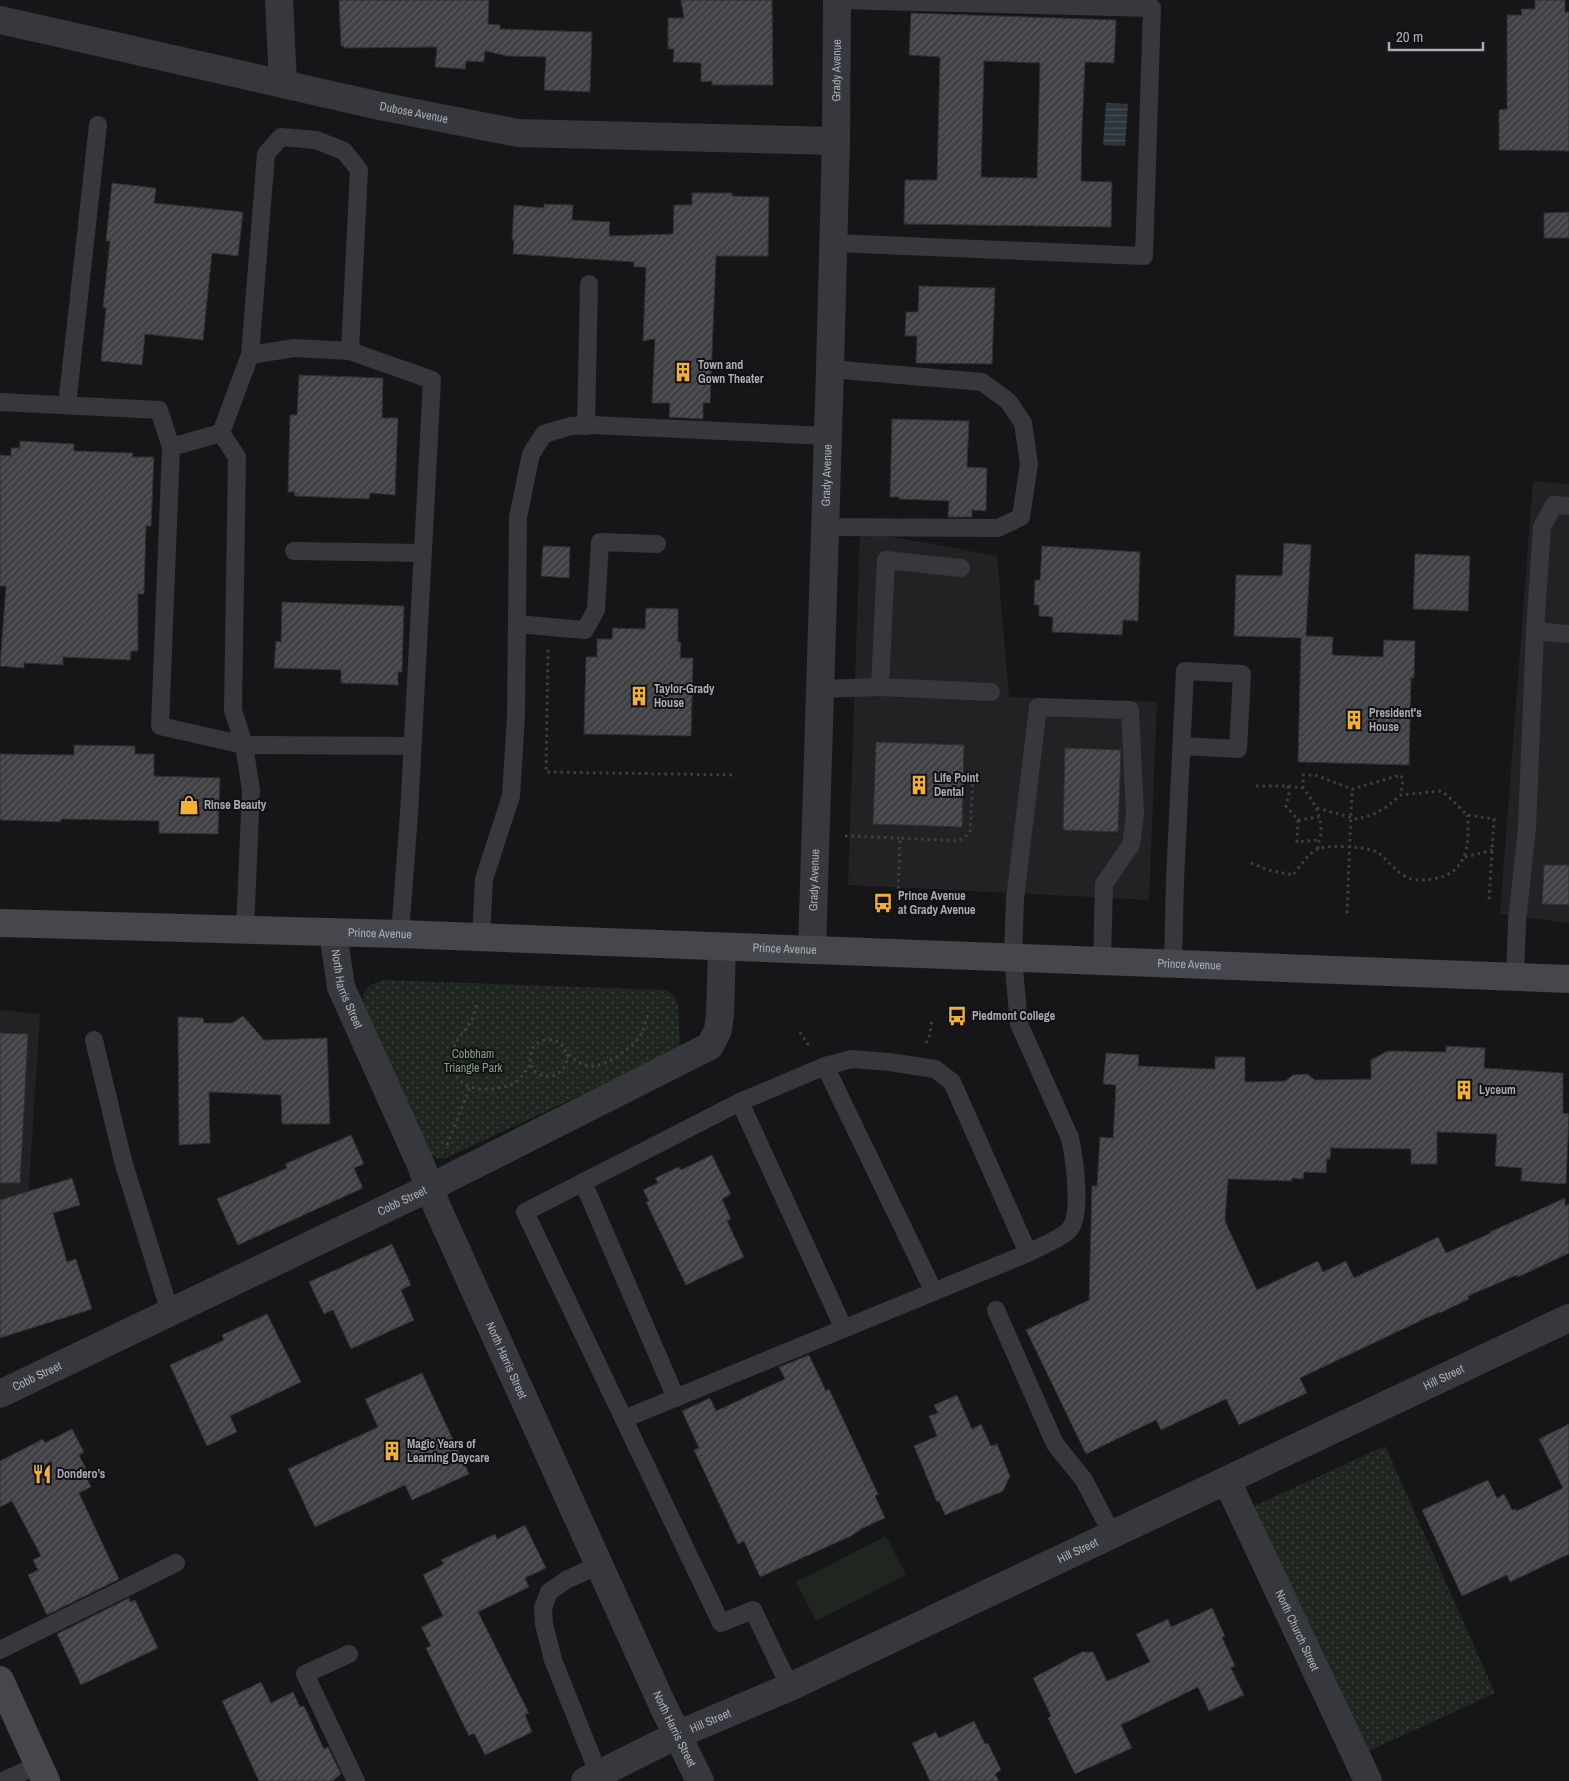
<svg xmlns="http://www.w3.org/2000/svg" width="1569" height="1781" font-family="'Archivo Narrow',sans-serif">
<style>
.built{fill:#222225}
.park{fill:url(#park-dots)}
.garden{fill:#1e261f}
.water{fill:url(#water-rules)}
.building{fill:url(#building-hatch);stroke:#303034;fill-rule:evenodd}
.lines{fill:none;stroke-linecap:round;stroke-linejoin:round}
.path{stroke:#3d3f44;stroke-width:3;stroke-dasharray:2.5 4;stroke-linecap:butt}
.service{stroke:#37383d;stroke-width:18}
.minor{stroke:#37383d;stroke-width:28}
.secondary{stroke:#45474d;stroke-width:28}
.labels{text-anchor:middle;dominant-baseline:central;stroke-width:4;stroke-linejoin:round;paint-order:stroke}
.street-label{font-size:12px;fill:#a8adb8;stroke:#111113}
.poi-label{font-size:12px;font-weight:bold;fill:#a8adb8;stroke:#111113;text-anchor:start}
.park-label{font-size:12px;fill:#7fa381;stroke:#111113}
</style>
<defs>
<pattern id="park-dots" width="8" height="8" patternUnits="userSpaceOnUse" patternTransform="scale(1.25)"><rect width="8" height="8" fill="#1e261f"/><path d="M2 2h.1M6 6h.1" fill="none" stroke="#3c433d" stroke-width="1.8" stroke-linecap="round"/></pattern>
<pattern id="water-rules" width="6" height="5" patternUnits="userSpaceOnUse" patternTransform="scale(1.25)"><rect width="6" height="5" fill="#2c353c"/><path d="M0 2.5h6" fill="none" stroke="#485056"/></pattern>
<pattern id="building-hatch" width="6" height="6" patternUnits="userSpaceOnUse" patternTransform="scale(1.25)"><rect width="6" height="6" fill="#404145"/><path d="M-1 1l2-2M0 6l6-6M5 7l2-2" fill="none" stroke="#595a5e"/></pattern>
</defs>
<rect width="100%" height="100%" fill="#161618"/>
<!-- built -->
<g class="built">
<path d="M1533 481 1569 484V923L1500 914Z"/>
<path d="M860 531 997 556 1009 697 1157 702 1149 900 848 885Z"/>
<path d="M0 1010 40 1014 28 1202 0 1212Z"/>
</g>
<!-- park -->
<g class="park">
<path d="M383 980 665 990 674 995 678 1005 680 1046 677 1050 444 1159 436 1158 431 1154 364 1010 363 994 370 985Z"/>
<path d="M1385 1446 1495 1693 1369 1751 1254 1506Z"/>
</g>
<!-- garden -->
<path class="garden" d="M886 1536 906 1575 816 1621 796 1582Z"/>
<!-- water -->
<path class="water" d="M1106 103 1128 104 1125 146 1103 145Z"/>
<!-- building -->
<g class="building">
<path d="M339 0H489L488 24 500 25V29L592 32 590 92 544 90 546 57 507 56 485 51 484 62 466 61 465 69 435 67 437 47 344 48V46H341Z"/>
<path d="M681 0H772L773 85H712V81L701 82V63L673 62 674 49H668V18H684Z"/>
<path d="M1535 0H1565V12H1569V151L1499 150V110L1507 109V15H1522L1521 9H1535Z"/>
<path d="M911 13 1116 20 1114 63 1085 62 1082 130 1081 181 1112 182 1111 227 904 224 905 180H937L940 57 909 55ZM984 61 1040 63 1037 178 981 177Z"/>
<path d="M112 183 156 188 154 203 243 212 238 256 212 253 203 340 145 334 142 365 101 361 106 308 103 307 110 241H106Z"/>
<path d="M692 193H732V196L769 197 768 256H716L710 403H703V419L669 417 670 403H652L655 339 643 341 646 267H634V262L513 254 514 240H512L514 205 544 208V204L573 205 572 220 610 222 609 236 673 234 674 205H692Z"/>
<path d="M1569 212V238H1544V213Z"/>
<path d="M919 286 995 288 992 364 916 363 917 336H905L906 312H918Z"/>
<path d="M299 375 383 378 382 418H398L395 495 370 493 369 499 294 496 295 492H288L290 415H297Z"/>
<path d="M892 419 969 421 967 467 987 468 986 511 972 510V517H948L949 501 899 499V497H890Z"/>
<path d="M20 441 74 444V451L133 453 132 457H154L151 526H146L144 594H138V651H131L130 660 63 657V665L24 663V668L0 666 6 586H0V455L11 456V448H20Z"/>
<path d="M1284 543 1311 545 1306 636 1333 637 1332 655 1383 657 1384 640 1415 641 1414 678H1411L1409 765 1298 762 1301 638 1234 636 1236 575 1282 576Z"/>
<path d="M543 546 570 547 569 578 541 576Z"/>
<path d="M1042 546 1140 552 1138 621 1123 620 1122 635 1052 632 1053 617 1039 616V605H1034L1035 580H1040Z"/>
<path d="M1415 554 1470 556 1468 611 1413 609Z"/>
<path d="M282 602 404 606 402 672H398V685L341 683V670L274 668 276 641 281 642Z"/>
<path d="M646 608 678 609V642H681L680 658H693L691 736 584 734 586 657H597V639H612L613 628 645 629Z"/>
<path d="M876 742 964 745 962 827 873 824Z"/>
<path d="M74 745 135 746V754H154V776L220 778 218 834 159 833V821L61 819V822L0 820V754L74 755Z"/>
<path d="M1065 748 1121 750 1118 832 1063 830Z"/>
<path d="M1544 865H1569V905L1542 904Z"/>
<path d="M243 1016 264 1040 327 1038 330 1124H282L281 1095 209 1092 210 1143 179 1145 178 1017 203 1018 204 1023H232Z"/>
<path d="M0 1033 28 1034 20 1183H0Z"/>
<path d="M1446 1046 1485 1048 1484 1068 1563 1073V1113L1569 1114 1566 1184 1521 1181 1522 1168 1495 1166 1497 1134 1437 1132V1164H1411V1149L1331 1148 1330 1159H1327L1326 1173 1304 1172 1303 1179 1292 1178V1181L1228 1179 1225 1221 1257 1290 1318 1261 1323 1272 1346 1261 1354 1278 1438 1237 1446 1253 1491 1233 1490 1232 1565 1198V1206L1569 1204V1253L1518 1277 1517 1275 1468 1296 1469 1299 1440 1313V1312L1422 1320 1300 1378 1307 1393 1239 1425 1226 1399 1161 1430 1156 1420 1086 1454 1026 1330 1089 1300 1092 1186H1097L1100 1137 1113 1138 1116 1085 1103 1084 1106 1053 1139 1055 1138 1066 1215 1069V1057H1245V1082L1285 1081 1293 1075 1307 1074 1315 1080 1371 1079V1060L1388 1051 1446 1052Z"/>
<path d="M351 1135 364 1164 354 1168 363 1188 238 1245 217 1199 287 1168 285 1164Z"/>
<path d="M712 1155 731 1194 722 1199 731 1219 727 1221 744 1257 686 1285 646 1202 649 1201 643 1190 658 1183 655 1178 679 1167 681 1170Z"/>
<path d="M72 1178 80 1205 53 1213 67 1262 76 1259 92 1309 0 1338V1200Z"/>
<path d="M392 1244 411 1285 401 1290 414 1320 351 1349 333 1310 324 1314 309 1282Z"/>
<path d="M267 1314 301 1382 230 1416 237 1432 207 1446 170 1365 224 1340 222 1335Z"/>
<path d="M809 1355 826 1391 829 1389 878 1494 875 1496 885 1518 863 1528 851 1536 760 1577 744 1541 738 1544 694 1450 699 1448 682 1411 710 1398 716 1411 785 1379 779 1367Z"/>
<path d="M422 1373 469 1474 412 1500 405 1485 315 1527 288 1469 378 1427 365 1399Z"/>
<path d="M957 1395 972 1429 981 1424 991 1446 997 1444 1010 1476 1003 1491 945 1515 939 1501 937 1502 914 1446 937 1436 929 1416 938 1413 934 1405Z"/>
<path d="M1569 1424V1554L1510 1582 1507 1575 1462 1596 1422 1510 1488 1480 1497 1498 1504 1494 1512 1510 1516 1509 1517 1511 1563 1488 1539 1439Z"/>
<path d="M72 1429 84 1452 79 1455 86 1469 83 1470 91 1487 79 1493 119 1579 47 1615 28 1575 38 1570 33 1560 41 1556 12 1501 0 1507V1461L43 1439 45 1443Z"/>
<path d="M525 1525 546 1568 525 1578 529 1587 478 1612 529 1713 525 1715 532 1732 485 1755 474 1733 469 1736 426 1648 431 1646 421 1627 443 1616 423 1575 444 1564 441 1560 495 1534 497 1539Z"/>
<path d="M129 1598 130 1602 135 1600 158 1648 81 1685 57 1634Z"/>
<path d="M1212 1608 1225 1636 1222 1637 1235 1666 1231 1668 1244 1695 1209 1711 1198 1687 1121 1725 1132 1748 1075 1774 1048 1718 1051 1716 1033 1678 1082 1652H1093L1107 1681 1150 1662 1136 1634 1168 1619 1171 1627Z"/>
<path d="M261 1682 271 1703 293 1692 300 1707 304 1706 324 1749 328 1747 341 1774 332 1781H259L222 1701Z"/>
<path d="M974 1721 985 1744 988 1743 1001 1770 995 1774 999 1781H930L912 1743 936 1732 939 1738Z"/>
</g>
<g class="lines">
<!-- path -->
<g class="path">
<path d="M548 650 546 772 734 775"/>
<path d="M1256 786H1288L1303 788"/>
<path d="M1288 786 1289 794 1286 806 1298 820 1297 842 1318 840"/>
<path d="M1317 808 1357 819 1372 815 1385 808 1401 795 1440 791 1447 795 1467 815 1494 819 1489 900"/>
<path d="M1298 820 1319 817"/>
<path d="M845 836 900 838"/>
<path d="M1318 849C1318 841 1322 835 1321 829 1320 812 1313 801 1303 788V775H1315L1352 789 1401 775 1403 780 1401 795"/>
<path d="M1465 857 1493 850"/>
<path d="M1251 863 1268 870 1293 875C1300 866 1309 852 1320 848 1332 845 1371 846 1380 854 1389 862 1397 873 1409 878 1415 881 1425 880 1432 879 1466 875 1471 845 1467 815"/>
<path d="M898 895 900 838 957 841 964 838 970 832 973 778"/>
<path d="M1347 913 1352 789"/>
<path d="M476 1005C475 1011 474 1018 470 1023 464 1033 454 1041 453 1053 448 1083 472 1093 498 1088 504 1087 511 1086 516 1082 522 1078 526 1070 531 1064"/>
<path d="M800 1032 809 1046"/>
<path d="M926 1043 929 1038 932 1020"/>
<path d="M567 1054C569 1081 532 1084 530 1060 529 1046 543 1036 556 1041 562 1043 563 1047 566 1052 570 1057 579 1063 585 1065 600 1071 632 1049 640 1036 645 1028 646 1019 649 1011"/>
<path d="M447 1145 470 1087"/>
</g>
<!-- service -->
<g class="service">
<path d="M834 243 1144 256 1152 8 837 0"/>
<path d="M250 355 266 154 281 137 316 140 344 151 359 170 350 351"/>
<path d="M0 402 159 410 171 447 160 726 244 745 412 746"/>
<path d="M67 405 98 125"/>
<path d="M586 426 589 284"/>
<path d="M221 433 237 457 233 710 244 745 251 790 245 929"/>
<path d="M171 447 221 433 250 355 294 348 350 351 432 380 409 814 400 934"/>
<path d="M824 527 998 528 1021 517 1029 464 1023 423 1008 401 982 382 830 369"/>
<path d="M294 551 423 553"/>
<path d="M517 624 585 630 596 610 600 542 657 544"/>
<path d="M1535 631 1542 527 1554 505 1569 506"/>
<path d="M880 687 886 560 961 568"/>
<path d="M820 689 880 687 991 692"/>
<path d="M481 937 484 879 511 796 516 716 518 517 531 454 544 434 571 426 592 425 828 436"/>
<path d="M1173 964 1175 880 1185 671 1242 674 1238 749 1182 746"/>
<path d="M1515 977 1517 921 1527 828 1535 631 1569 634"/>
<path d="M94 1040 123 1161 170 1312"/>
<path d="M825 1066 934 1292"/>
<path d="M740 1102 844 1329"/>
<path d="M583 1182 676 1398"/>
<path d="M996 1310 1055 1444 1084 1480 1112 1534"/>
<path d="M624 1419 1028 1253"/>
<path d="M0 1650 176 1563"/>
<path d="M349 1654 305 1674 356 1781"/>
<path d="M790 1687 753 1610 721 1623 525 1212 740 1102 825 1066 852 1059 889 1062 935 1069 952 1082 1028 1253C1041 1246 1059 1240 1069 1230 1083 1216 1074 1156 1070 1138L1019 1024 1013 957 1015 899 1038 707 1130 710 1135 815 1131 845 1104 884 1102 961"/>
<path d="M599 1775 553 1660 544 1624 543 1608 549 1592 566 1580 599 1565"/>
<path d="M3 1781 38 1765"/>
</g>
<!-- minor -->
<g class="minor">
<path d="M279 0 283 83"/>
<path id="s1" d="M0 20 380 106 518 133 836 141"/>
<path id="s2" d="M333 932 341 987 421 1165 437 1207 663 1706 700 1781"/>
<path id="s3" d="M812 950 830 369 836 141 837 0"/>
<path id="s4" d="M0 1394 429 1188 710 1046 718 1030 720 1015 722 947"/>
<path id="s5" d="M1227 1481 1368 1781"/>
<path id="s6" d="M585 1781 677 1735 790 1687 1569 1318"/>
</g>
<!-- secondary -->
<g class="secondary">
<path id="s7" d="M0 923 400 934 1569 979"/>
<path d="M0 1680 46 1781"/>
</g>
</g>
<!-- icons -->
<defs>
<symbol id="building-bare" viewBox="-9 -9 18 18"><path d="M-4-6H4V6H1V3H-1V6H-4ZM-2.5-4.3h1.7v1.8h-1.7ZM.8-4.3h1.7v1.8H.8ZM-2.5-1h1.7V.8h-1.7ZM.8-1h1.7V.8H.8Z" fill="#f2b134" stroke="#111113" stroke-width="2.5" paint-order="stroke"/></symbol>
<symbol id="shop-bare" viewBox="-9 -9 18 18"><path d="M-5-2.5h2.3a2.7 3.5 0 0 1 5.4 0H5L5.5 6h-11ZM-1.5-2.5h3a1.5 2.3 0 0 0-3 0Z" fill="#f2b134" stroke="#111113" stroke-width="2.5" paint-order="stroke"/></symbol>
<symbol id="bus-bare" viewBox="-9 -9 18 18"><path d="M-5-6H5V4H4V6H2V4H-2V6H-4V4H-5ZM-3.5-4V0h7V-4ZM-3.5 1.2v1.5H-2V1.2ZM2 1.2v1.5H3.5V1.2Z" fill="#f2b134" stroke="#111113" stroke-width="2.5" paint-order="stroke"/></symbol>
<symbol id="restaurant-bare" viewBox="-9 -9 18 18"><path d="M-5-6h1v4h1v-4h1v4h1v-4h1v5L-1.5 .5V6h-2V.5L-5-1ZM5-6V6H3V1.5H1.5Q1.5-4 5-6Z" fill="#f2b134" stroke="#111113" stroke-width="2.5" paint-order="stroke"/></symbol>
</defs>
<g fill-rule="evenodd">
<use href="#building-bare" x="669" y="358" width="28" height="28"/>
<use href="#building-bare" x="625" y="682" width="28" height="28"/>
<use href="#building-bare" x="1340" y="706" width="28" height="28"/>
<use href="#building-bare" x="905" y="771" width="28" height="28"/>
<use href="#shop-bare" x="175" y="791" width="28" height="28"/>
<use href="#bus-bare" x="869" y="889" width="28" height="28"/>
<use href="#bus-bare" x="943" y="1002" width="28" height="28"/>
<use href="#building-bare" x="1450" y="1076" width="28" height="28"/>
<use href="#building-bare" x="378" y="1437" width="28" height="28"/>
<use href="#restaurant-bare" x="28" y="1460" width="28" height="28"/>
</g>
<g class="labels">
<!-- street labels -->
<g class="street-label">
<text stroke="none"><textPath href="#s3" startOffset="880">Grady Avenue</textPath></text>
<text stroke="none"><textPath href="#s1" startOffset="424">Dubose Avenue</textPath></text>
<text stroke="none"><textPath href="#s3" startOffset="475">Grady Avenue</textPath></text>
<text stroke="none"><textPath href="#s3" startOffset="70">Grady Avenue</textPath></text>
<text stroke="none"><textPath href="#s7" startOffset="380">Prince Avenue</textPath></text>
<text stroke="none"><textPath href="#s7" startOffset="785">Prince Avenue</textPath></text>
<text stroke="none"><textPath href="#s7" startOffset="1190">Prince Avenue</textPath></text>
<text stroke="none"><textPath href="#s2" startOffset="59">North Harris Street</textPath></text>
<text stroke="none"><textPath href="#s4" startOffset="446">Cobb Street</textPath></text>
<text stroke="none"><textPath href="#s2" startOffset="464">North Harris Street</textPath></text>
<text stroke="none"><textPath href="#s4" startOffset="41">Cobb Street</textPath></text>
<text stroke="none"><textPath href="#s6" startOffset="949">Hill Street</textPath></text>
<text stroke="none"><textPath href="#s6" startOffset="544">Hill Street</textPath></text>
<text stroke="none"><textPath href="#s5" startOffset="165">North Church Street</textPath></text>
<text stroke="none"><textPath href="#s6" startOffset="139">Hill Street</textPath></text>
<text stroke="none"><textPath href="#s2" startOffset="869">North Harris Street</textPath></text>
</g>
<!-- poi labels -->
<g class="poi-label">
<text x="698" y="365">Town and<tspan x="698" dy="14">Gown Theater</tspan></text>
<text x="654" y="689">Taylor-Grady<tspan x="654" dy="14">House</tspan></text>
<text x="1369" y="713">President's<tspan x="1369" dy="14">House</tspan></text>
<text x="934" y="778">Life Point<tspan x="934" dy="14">Dental</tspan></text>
<text x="204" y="805">Rinse Beauty</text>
<text x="898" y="896">Prince Avenue<tspan x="898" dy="14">at Grady Avenue</tspan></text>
<text x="972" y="1016">Piedmont College</text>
<text x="1479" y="1090">Lyceum</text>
<text x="407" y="1444">Magic Years of<tspan x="407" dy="14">Learning Daycare</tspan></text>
<text x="57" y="1474">Dondero’s</text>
</g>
<!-- park labels -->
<g class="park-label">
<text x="473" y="1054">Cobbham<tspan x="473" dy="14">Triangle Park</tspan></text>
</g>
</g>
<!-- scale -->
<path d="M1389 42v8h94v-8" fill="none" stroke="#a8adb8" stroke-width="2.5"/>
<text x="1396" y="42" font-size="15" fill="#a8adb8" stroke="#111113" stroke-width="4" paint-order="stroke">20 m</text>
</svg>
